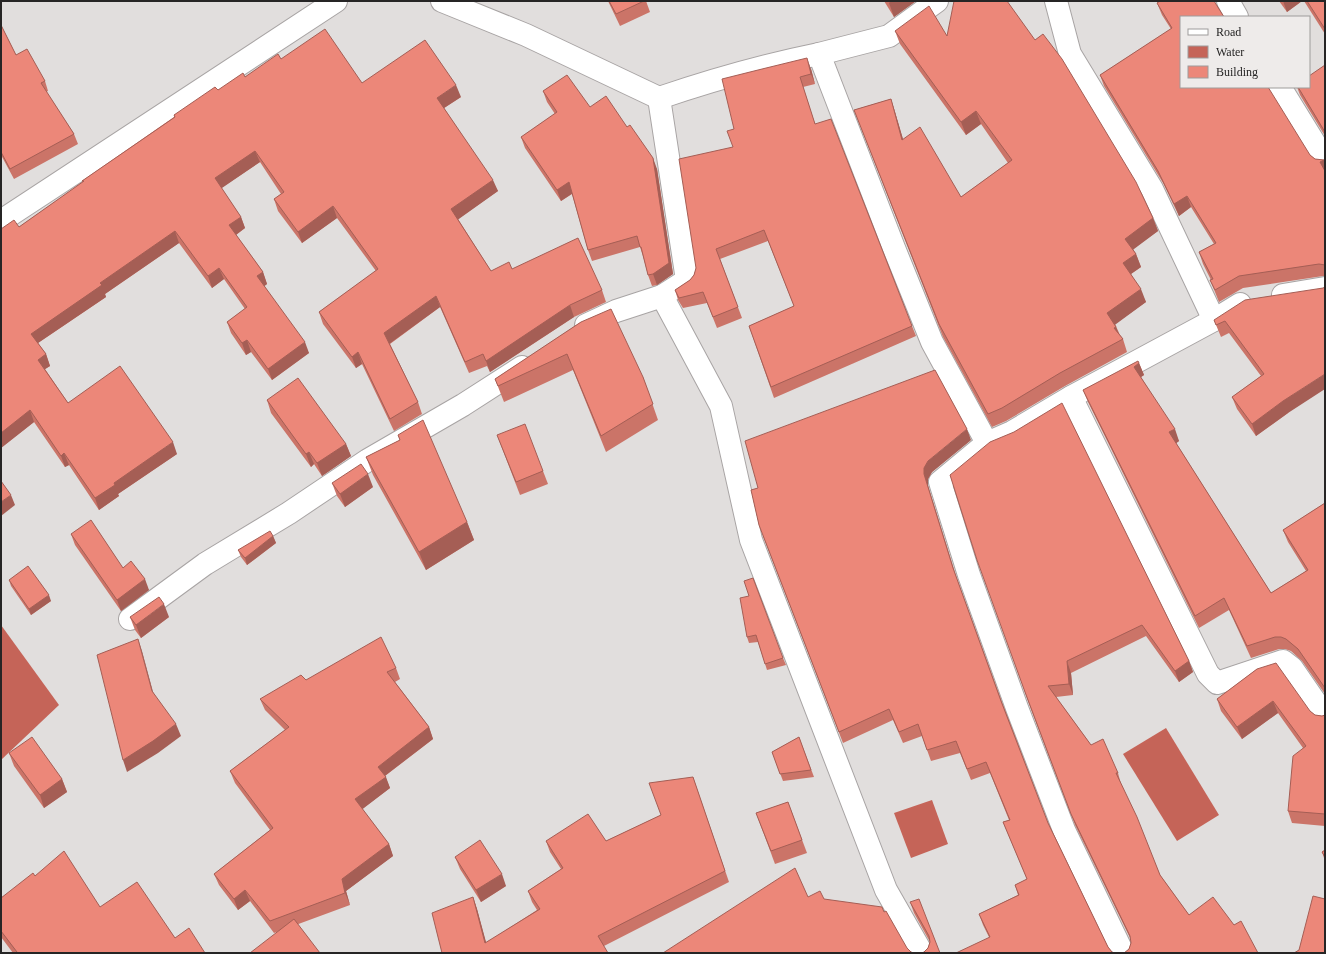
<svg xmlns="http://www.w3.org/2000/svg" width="1326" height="954" font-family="Georgia,serif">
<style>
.water{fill:#c56458}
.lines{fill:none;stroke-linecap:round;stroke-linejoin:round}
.minor-casing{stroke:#a8a4a4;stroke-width:24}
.minor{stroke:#fff;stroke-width:22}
.wall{fill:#cb7468}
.shaded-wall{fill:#a55e55}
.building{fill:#ec8779;stroke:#a55e55}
</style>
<rect width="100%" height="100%" fill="#e1dedd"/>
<!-- water -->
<g class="water">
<path d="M1 625 59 705 1 760Z"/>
<path d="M1166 728 1219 815 1177 841 1123 754Z"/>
<path d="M932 800 948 844 911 858 894 813Z"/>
</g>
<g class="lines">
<defs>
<g id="minor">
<path d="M442 1 526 35 659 98C712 80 765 65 819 54L894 248 932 342 987 443 1012 432 1071 397 1214 320 1240 304"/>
<path d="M1056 1 1070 54 1152 189 1214 320"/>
<path d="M1228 1 1237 17"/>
<path d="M819 54 889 36 937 1"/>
<path d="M1280 87 1325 160"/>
<path d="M659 98 687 280 662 296 721 406 751 540 886 890 922 953"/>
<path d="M1 221 336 1"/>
<path d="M1283 295 1325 288"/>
<path d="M586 325 616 311 662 296"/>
<path d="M1071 397 1208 674 1217 683 1283 661 1292 668 1325 716"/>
<path d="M987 443 940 482 969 575 1017 708 1064 830 1123 953"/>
<path d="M130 619 205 564 289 513 368 460 463 405 522 367"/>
</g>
</defs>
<!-- minor casing -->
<use href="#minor" class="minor-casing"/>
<!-- minor -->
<use href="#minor" class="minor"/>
</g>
<!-- wall -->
<g class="wall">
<path d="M608 1H646L650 12 620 26Z"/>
<path d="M884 1H916L894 17Z"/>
<path d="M1279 1H1302L1287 12Z"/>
<path d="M1304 1H1325V34Z"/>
<path d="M1157 3 1181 17 1310 155 1315 159 1324 160 1325 163V276H1323L1243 288 1219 302 1215 292 1210 280H1211L1203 264 1199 252 1214 244 1191 207 1179 216 1163 183 1104 86 1100 75 1171 29 1162 15Z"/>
<path d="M1 25 16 55 45 81 48 91 46 92 74 134 78 144 14 179 1 155Z"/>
<path d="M895 31 947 36 1153 218 1158 231 1133 249 1136 254 1141 267 1131 274 1146 302 1115 324 1120 335 1123 339 1127 352 1065 386 1006 421 992 427 943 337 854 110 891 99 895 112 903 139 961 197 1008 163 981 124 966 135 900 44Z"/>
<path d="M281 59 362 83 461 97 444 108 498 191 458 219 491 271 512 269 602 290 606 302 574 317 490 372 487 366 469 373 440 307 390 344 418 402 422 414 394 431 362 364 356 368 323 324 319 312 376 271 337 218 302 243 278 211 274 199 281 194 260 162 221 188 241 217 245 228 236 235 263 272 267 284 264 286 309 353 272 380 251 352 246 355 231 333 227 322 245 309 224 279 212 288 179 243 105 294 106 297 38 343 46 354 50 366 45 369 68 403 177 454 118 494 119 496 99 510 69 465 65 467 34 422 1 448 19 227 83 182 82 181 174 117V115L218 90Z"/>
<path d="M1325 65V136L1300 95 1297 87H1309Z"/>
<path d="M811 69 815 84 803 87 815 124 912 326 916 336 774 398 749 326 794 306 768 241 720 259 742 318 717 328 707 303 683 308 678 300 675 290 690 280 694 275 696 268 733 147 734 129Z"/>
<path d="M543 91 590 107 627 127 657 169 673 274 657 285 652 286 648 275 643 256 640 247 592 261 588 250 572 194 561 201 525 148 521 137 555 114 547 102Z"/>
<path d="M1323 288 1288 413 1256 436 1237 409 1232 397 1261 376 1229 333 1221 337 1214 320Z"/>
<path d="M581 322 643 377 658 420 606 452 573 370 504 402 495 379Z"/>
<path d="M1139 363 1144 375 1141 377 1179 441 1176 443 1271 593 1306 571 1288 542 1283 530 1325 503V694L1302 661 1291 651 1285 649H1279L1251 658 1229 610 1199 628 1088 402 1083 390Z"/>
<path d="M267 400 346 444 351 456 322 476 314 464 311 467 271 413Z"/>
<path d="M398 435 467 522 474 540 426 570 373 475 366 457 400 440Z"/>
<path d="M497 435 543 471 548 484 520 495Z"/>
<path d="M971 440 932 472 928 479V486L957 579 1002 702 1048 823 1108 947 1112 952 989 937 983 925 979 914 1018 895 1015 885 1027 879 1003 822 1009 820 990 773 971 780 960 753 931 761 922 736 903 743 893 720 843 743 763 536Z"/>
<path d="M950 475 1189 661 1193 672 1179 682 1146 636 1071 673 1073 695 1056 697 1091 745 1118 773 1121 784 1160 875 1189 915 1234 925 1125 953 1129 949 1131 943V940L1075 825 1029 704Z"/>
<path d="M332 483 373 487 345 507 337 496Z"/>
<path d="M71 534 123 568 149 590 121 611 75 545Z"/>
<path d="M273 536 276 543 247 565 241 557 238 550Z"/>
<path d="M9 580 51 601 31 615 11 586Z"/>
<path d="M749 596 783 658 786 665 767 670 758 642 749 643 747 637Z"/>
<path d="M130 617H169L141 638 135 630Z"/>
<path d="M396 668 400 679 395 682 429 727 433 739 385 776 390 788 362 809 389 844 393 856 346 891 350 905 274 933 250 901 238 910 219 885 214 874 270 830 235 783 230 771 285 730 265 710 260 699 306 680Z"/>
<path d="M1257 669 1315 715 1322 716 1325 715V826L1292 823 1288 811 1303 748 1278 713 1242 739 1221 711 1217 699Z"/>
<path d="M799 737 814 777 783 781 772 752Z"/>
<path d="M9 753 62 779 67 792 44 808 14 766Z"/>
<path d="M693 777 729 882 604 946 442 953 473 897 477 909 486 943 537 910 532 902 528 891 561 869 550 852 546 841H606L661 815Z"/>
<path d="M788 802 807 853 775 864 756 813Z"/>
<path d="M1325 850V861L1322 852Z"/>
<path d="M455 857 506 886 481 902 460 869Z"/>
<path d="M35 876 100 907 175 938 205 953H13L1 937V898Z"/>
<path d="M910 902 940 953 924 952 928 948 930 942 914 913Z"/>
</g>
<!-- shaded-wall -->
<g class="shaded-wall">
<path d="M891 1H916L894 17 889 3Z"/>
<path d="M1283 1H1302L1287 12Z"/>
<path d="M807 58 811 69 815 84 811 74Z"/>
<path d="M456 85 461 97 441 110 437 98Z"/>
<path d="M891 99 895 112 907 153 902 140Z"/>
<path d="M976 111 981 124 966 135 961 122Z"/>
<path d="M255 151 260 162 219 190 215 178Z"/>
<path d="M653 158 657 169 673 274 657 285 653 274Z"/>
<path d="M1324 160 1325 163V174L1320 162Z"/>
<path d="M493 180 498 191 456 221 451 209Z"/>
<path d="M569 182 573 193 561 201 557 190Z"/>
<path d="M1187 196 1191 207 1179 216 1174 204Z"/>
<path d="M333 206 337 218 302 243 298 232Z"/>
<path d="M241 217 245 228 233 237 229 225Z"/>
<path d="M1153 218 1158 231 1130 252 1125 239Z"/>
<path d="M175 231 179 243 105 294 106 297 35 345 31 334 100 283Z"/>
<path d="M1136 254 1141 267 1128 276 1123 263Z"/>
<path d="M219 268 224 279 212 288 208 276Z"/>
<path d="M263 272 267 284 262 288 257 276Z"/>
<path d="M1141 289 1146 302 1112 327 1107 313Z"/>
<path d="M436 296 440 307 389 344 384 333Z"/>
<path d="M570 305 574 317 490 372 486 361Z"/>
<path d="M1116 327 1121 340 1114 328Z"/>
<path d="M247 340 251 352 246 355 242 343Z"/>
<path d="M305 342 309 353 272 380 268 369Z"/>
<path d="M358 352 362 364 356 368 352 357Z"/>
<path d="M46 354 50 366 42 371 38 360Z"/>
<path d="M1139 363 1144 375 1138 379 1134 367Z"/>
<path d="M1325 374V389L1288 413 1256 436 1252 424 1283 401Z"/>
<path d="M30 410 34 422 1 448V433Z"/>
<path d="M967 429 971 440 932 472 928 479V486L957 579 924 474V468L928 461Z"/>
<path d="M1175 429 1179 441 1174 445 1169 432Z"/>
<path d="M173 442 177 454 118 494 119 496 99 510 95 498 114 483Z"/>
<path d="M346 444 351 456 322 476 317 463Z"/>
<path d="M309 452 314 464 311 467 306 454Z"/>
<path d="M64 453 69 465 65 467 61 456Z"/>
<path d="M368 474 373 487 345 507 340 494Z"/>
<path d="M11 495 15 505 1 516V502Z"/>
<path d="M467 522 474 540 426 570 419 552Z"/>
<path d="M273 536 276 543 247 565 245 558Z"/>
<path d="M145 579 149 590 121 611 117 600Z"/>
<path d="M49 595 51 601 31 615 29 609Z"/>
<path d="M164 604 169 617 141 638 136 625Z"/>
<path d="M138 639 142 651 156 703 152 691Z"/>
<path d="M1067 661 1071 673 1073 695 1069 684Z"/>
<path d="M1189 661 1193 672 1179 682 1175 671Z"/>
<path d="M1273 701 1278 713 1242 739 1237 727Z"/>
<path d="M176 724 181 736 158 753 127 772 123 760Z"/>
<path d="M429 727 433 739 382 778 378 767Z"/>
<path d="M386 777 390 788 360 811 355 799Z"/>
<path d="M62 779 67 792 44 808 40 795Z"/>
<path d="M389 844 393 856 346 891 350 905 345 893 342 879Z"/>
<path d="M502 874 506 886 481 902 476 890Z"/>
<path d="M245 890 250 901 238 910 234 899Z"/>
<path d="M473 897 477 909 489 953 485 943Z"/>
</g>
<!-- building -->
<g class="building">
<path d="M609 1H644L616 14Z"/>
<path d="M954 1H1007L1035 40 1043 34 1062 59 1136 182 1153 218 1125 239 1136 254 1123 263 1141 289 1107 313 1116 327 1114 328 1123 339 1060 373 1002 408 988 414 939 324 854 110 891 99 902 140 920 127 961 197 1012 160 976 111 961 122 895 31 929 6 947 36Z"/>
<path d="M1160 1H1214L1224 17H1181V87H1268L1310 155 1315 159 1324 160 1320 162 1325 171V265L1319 264 1239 276 1215 290 1210 280 1213 279 1199 252 1216 243 1187 196 1174 204 1158 171 1100 75 1172 28 1157 3Z"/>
<path d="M1307 1H1325V29Z"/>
<path d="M1 25 16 55 27 49 45 81 41 83 74 134 10 169 1 152Z"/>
<path d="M325 29 362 83 425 40 456 85 437 98 493 180 451 209 491 271 509 262 512 269 578 238 602 290 570 305 486 361 483 354 465 362 436 296 384 333 418 402 390 419 358 352 352 357 319 312 378 269 333 206 298 232 274 199 284 192 255 151 215 178 241 217 229 225 263 272 257 276 305 342 268 369 247 340 242 343 227 322 247 307 219 268 208 276 175 231 100 283 102 285 31 334 46 354 38 360 68 403 120 366 173 442 114 483 115 485 95 498 64 453 61 456 30 410 1 433V229L14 220 19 227 84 181H82L175 117 174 115 215 87 218 90 243 73 245 77 278 54 281 59Z"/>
<path d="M807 58 811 74 800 77 815 124 831 119 912 326 771 387 749 326 794 306 764 230 716 249 738 307 713 317 703 292 679 298 675 290 690 280 694 275 696 268 679 159 733 147 727 131 734 129 722 79 758 70Z"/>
<path d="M1325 65V132L1298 87H1309V76Z"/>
<path d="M567 75 590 107 606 96 627 127 630 125 653 158 669 263 653 274 648 275 641 247H640L637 236 588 250 569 182 557 190 521 137 557 112 543 91Z"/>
<path d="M1325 287V375V374L1283 401 1252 424 1232 397 1264 374 1225 321 1216 325 1214 320 1245 300 1323 288Z"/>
<path d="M611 309 643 377 653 404 601 436 567 354 498 386 495 379 581 322Z"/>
<path d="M1138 361 1139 363 1134 367 1175 429 1169 432 1271 593 1308 570 1283 530 1325 503V688L1298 649 1286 639 1281 637H1275L1247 646 1224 598 1195 616 1083 390Z"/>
<path d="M935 370 967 429 928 461 924 468V474L953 568 1001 701 1048 823 1108 947 1112 952 1115 953H956L990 937 979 914 1019 895 1015 885 1027 879 1003 822 1010 820 986 762 967 769 956 741 927 750 918 724 899 732 889 709 839 732 759 525 751 490 758 488 745 441Z"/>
<path d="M298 378 346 444 317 463 309 452 306 454 267 400Z"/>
<path d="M1062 403 1189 661 1175 671 1142 625 1067 661 1069 684 1048 686 1091 745 1103 739 1118 773H1116L1137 817 1160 875 1189 915 1213 897 1234 925 1241 921 1258 953H1124L1129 949 1131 943 1130 936 1071 814 1025 692 977 560 950 475 990 442 1014 432Z"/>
<path d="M423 420 467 522 419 552 366 457 400 440 398 435Z"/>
<path d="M525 424 543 471 516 482 497 435Z"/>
<path d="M361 464 368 474 340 494 332 483Z"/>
<path d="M1 481 11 495 1 502Z"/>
<path d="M91 520 123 568 131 561 145 579 117 600 71 534Z"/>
<path d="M270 531 273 536 245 558 238 550Z"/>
<path d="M28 566 49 595 29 609 9 580Z"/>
<path d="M753 578 783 658 765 664 756 635 747 637 740 598 749 596 744 581Z"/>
<path d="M159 597 164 604 136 625 130 617Z"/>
<path d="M381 637 396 668 387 672 429 727 378 767 386 777 355 799 389 844 342 879 345 893 270 921 245 890 234 899 214 874 273 828 230 771 289 727 260 699 301 675 306 680Z"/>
<path d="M138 639 152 691 176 724 153 741 123 760 97 655Z"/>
<path d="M1276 663 1310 711 1315 715 1322 716 1325 715V814L1288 811 1293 756 1306 746 1273 701 1237 727 1217 699 1257 669Z"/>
<path d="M32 737 62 779 40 795 9 753Z"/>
<path d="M799 737 811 770 780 774 772 752Z"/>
<path d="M693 777 725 871 598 936 608 953H442L432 913 473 897 485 943 540 909 528 891 563 868 546 841 588 814 606 841 661 815 649 783Z"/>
<path d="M788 802 802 840 771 851 756 813Z"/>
<path d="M480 840 502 874 476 890 455 857Z"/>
<path d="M1325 850V857L1322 852Z"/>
<path d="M64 851 100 907 137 882 175 938 189 928 205 953H15L17 952 1 931V898L33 873 35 876Z"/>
<path d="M795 868 808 897 820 891 824 899 882 907 884 912 886 911 907 948 911 952 914 953H663Z"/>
<path d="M1313 896 1325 899V953H1294L1299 950Z"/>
<path d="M919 899 940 953H922L924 952 928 948 930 942 929 936 910 902Z"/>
<path d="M294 919 320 953H250Z"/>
</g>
<!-- border -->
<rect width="1326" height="954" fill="none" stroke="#262525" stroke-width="4"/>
<!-- legend -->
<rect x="1180" y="16" width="130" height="72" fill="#eeebea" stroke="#9e9c9b"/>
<rect x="1188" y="29" width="20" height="6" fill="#ffffff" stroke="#9e9c9b"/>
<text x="1216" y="36" font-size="12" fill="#262525">Road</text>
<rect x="1188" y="46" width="20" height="12" fill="#c56458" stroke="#9e9c9b"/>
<text x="1216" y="56" font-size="12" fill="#262525">Water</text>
<rect x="1188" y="66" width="20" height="12" fill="#ec8779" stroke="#9e9c9b"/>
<text x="1216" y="76" font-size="12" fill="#262525">Building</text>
</svg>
